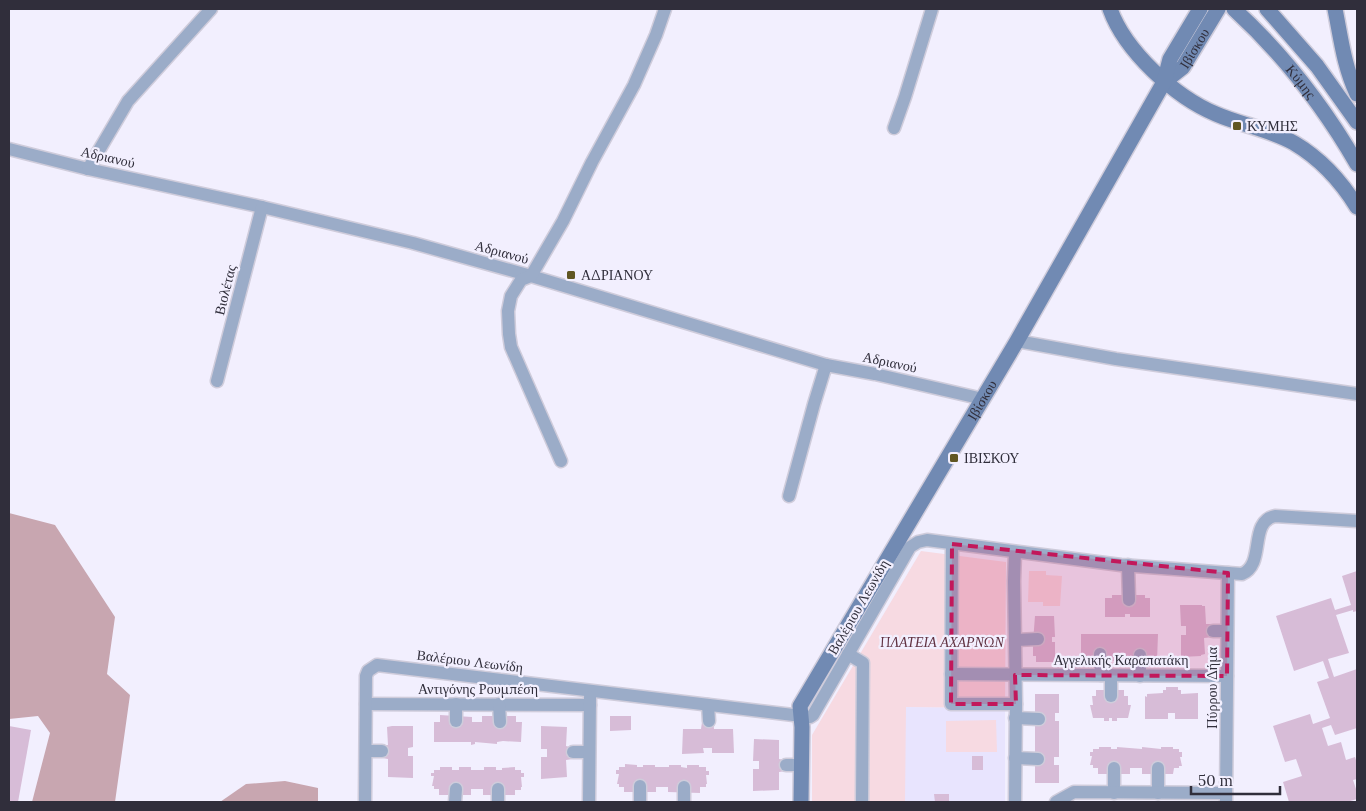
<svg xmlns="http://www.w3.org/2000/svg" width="1366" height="811" font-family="Lora,serif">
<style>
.built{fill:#e8e4fe}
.green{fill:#f7dae2}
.forest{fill:#c8a6b0}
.building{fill:#d7bcd7}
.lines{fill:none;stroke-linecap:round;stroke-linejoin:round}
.street-casing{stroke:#cfccdb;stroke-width:15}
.secondary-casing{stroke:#cfccdb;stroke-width:18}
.street{stroke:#9bacc8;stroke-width:12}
.secondary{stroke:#718ab3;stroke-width:15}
.marked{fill:#c2185b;fill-opacity:0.2;stroke:#c2185b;stroke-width:4;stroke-dasharray:10 6;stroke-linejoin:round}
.poi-dot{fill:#605622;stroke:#f2effe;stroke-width:2}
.labels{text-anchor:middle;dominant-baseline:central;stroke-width:4.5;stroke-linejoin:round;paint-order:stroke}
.street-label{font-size:14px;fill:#302e3b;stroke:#f2effe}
.poi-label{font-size:14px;fill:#302e3b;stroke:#f2effe;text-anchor:start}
.park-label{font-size:14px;font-style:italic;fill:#603141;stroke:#f2effe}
</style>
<rect width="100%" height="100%" fill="#f2effe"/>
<!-- built -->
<path class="built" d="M905 707 1005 708V802H905Z"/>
<!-- green -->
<g class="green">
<path d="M921 551 1006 562 1005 708 906 707 905 802H812V735Z"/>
<path d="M1029 571H1046V575L1062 576 1060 606H1043V602H1028Z"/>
<path d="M996 720 997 752H946V721Z"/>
</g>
<!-- forest -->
<g class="forest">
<path d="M9 513 55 525 115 617 107 674 130 695 115 802H32L50 733 38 716 9 719Z"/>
<path d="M285 781 318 788V802H220L246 784Z"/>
</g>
<!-- building -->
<g class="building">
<path d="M1357 571V611L1353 612V610L1336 615 1349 653 1328 659 1334 677 1357 669V728L1335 735 1331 725 1322 728 1328 746 1341 742 1346 760 1355 757 1357 763V779L1353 780 1357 792V799L1347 802H1289L1283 782 1302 776 1296 759 1285 762 1273 726 1310 714 1313 724 1330 718 1317 682 1329 678 1323 661 1294 671 1276 616 1331 598 1335 610 1351 605 1342 576Z"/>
<path d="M1112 595H1145V598H1150V617H1130V614H1125V617H1105V598H1112Z"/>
<path d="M1180 605H1202V606H1205L1206 624H1213V637L1204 638 1205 654 1201 655V656L1181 657V635H1186V626H1181Z"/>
<path d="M1035 616H1054L1055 637H1052V642H1055V662H1036V656H1033V642Z"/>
<path d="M1081 634H1158L1157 661H1122V654H1118V661H1083V654H1081Z"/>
<path d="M1166 687H1178V690H1181V694L1198 693V719H1175V713H1168V719H1145V696L1147 697V694L1163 693V690H1166Z"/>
<path d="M1096 690H1124V696H1128V705H1131L1128 718H1117V721H1112V718H1109V721H1104V718H1093L1090 705H1093L1092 696H1096Z"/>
<path d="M1035 694H1059V713H1055V721H1059V757H1054V765H1059V783H1035V720L1039 719 1038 712H1035Z"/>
<path d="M440 715 472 717V722H482V716H516V722H522L521 742 503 741 497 742V744L475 742V744L471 745V742H434V722H440Z"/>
<path d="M610 716H631V730L610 731Z"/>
<path d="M709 721H713L714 729H733L734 753H712V748H703L704 753 682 754 683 729H701L702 722Z"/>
<path d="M9 726 31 730 18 802H9Z"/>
<path d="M392 726H413V747L408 748V756H413V778L388 777V759L382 758 381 746 388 745 387 727Z"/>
<path d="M541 726 567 727 566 746 573 748V759L566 760 567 777 541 779V757H547V749H541Z"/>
<path d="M754 739 779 740V759L786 760V771L779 772V790L753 791V769H759V761H753Z"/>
<path d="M1099 747H1111V749H1117V747L1142 749V747L1161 749V747H1173V749H1179V752H1182V757H1180L1182 766H1179V768H1174L1173 774H1142V768H1130V774H1098V768H1093V765H1090L1092 756H1090V752H1093V749H1099Z"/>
<rect x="972" y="756" width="11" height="14"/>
<path d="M625 764 637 765V767H643V765H655V767H669V765H681V767L687 768V765H699V767H706V771H709V775H706L707 784H706V787H700V793L668 792V787H656V792H624V787H619V784H617L619 774H616V770H619V767H625Z"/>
<path d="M440 767H452V770H459V767H471V770H484V767H496V770H502V768L515 767V770H521V773H524V777H521L522 787H521V790H515V795H483V789H471V795H439V789H434V786H432L434 776H431V773H434V770H440Z"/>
<path d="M934 794H949V802H935Z"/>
</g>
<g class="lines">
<defs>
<g id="street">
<path d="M894 128 905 97 932 9"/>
<path d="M9 149 88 169 262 207 413 243 531 276 826 365 875 374 983 399"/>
<path d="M88 169 128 101 211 9"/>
<path d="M1017 341 1116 359 1357 394"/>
<path d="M217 381 262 207"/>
<path d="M561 461 511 347 509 334 508 311 511 296 521 280 531 276 563 221 592 162 634 85 656 35 665 9"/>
<path d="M789 496 814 404 826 365"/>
<path d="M952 544 951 704H1016"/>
<path d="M1128 565 1129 600"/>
<path d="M1213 631H1227"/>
<path d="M1015 640 1038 639"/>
<path d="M848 654 863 663 862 802"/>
<path d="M1100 654 1101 675"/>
<path d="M1140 655V676"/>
<path d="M951 674 1227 676"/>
<path d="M1111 675V696"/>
<path d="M366 704 590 705"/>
<path d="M456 704V721"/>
<path d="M499 704 500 722"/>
<path d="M708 705 709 721"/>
<path d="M1015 718 1039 719"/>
<path d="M366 751H382"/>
<path d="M573 752H589"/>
<path d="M1015 758 1038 759"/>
<path d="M786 765H801"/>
<path d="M684 787V802"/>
<path d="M1114 793V768"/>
<path d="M1158 793V768"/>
<path d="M365 802 366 676 368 671 377 665 810 717 813 715 910 547 918 542 927 540 1121 565 1242 574C1266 564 1248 522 1275 516L1357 521"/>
<path d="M455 802 456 789"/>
<path d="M498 802V789"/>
<path d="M589 802 590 697"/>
<path d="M640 802V786"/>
<path d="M1015 802 1016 704 1014 581 1015 552"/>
<path d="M1056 802 1074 792 1226 793"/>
<path d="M1226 802 1228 573"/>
</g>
<g id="secondary">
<path d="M1110 9C1125 51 1175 97 1216 114 1241 125 1269 129 1294 143 1321 159 1341 181 1357 207"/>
<path id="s1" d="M1234 9C1282 53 1324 107 1357 164"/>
<path d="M1267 9 1317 66 1357 122"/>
<path d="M1335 9C1341 39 1344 66 1357 94"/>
<path id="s2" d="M1164 82 1183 67 1218 9"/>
<path id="s3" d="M801 802 802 727 800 706 1017 341 1164 82 1170 59 1200 9"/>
</g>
</defs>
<!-- street casing -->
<use href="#street" class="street-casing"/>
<!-- secondary casing -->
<use href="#secondary" class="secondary-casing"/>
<!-- street -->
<use href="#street" class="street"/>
<!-- secondary -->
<use href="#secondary" class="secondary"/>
</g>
<!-- marked area -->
<path class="marked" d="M952 544 1228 573 1227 676 1015 675 1016 704H951Z"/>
<!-- markers -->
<g class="poi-dot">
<rect x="1232" y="121" width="10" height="10" rx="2.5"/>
<rect x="566" y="270" width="10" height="10" rx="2.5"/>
<rect x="949" y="453" width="10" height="10" rx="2.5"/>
</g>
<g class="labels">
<!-- street labels -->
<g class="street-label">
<text stroke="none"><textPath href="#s2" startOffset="46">Ιβίσκου</textPath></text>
<text stroke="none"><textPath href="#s1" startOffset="99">Κύμης</textPath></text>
<text transform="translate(108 157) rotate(13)">Αδριανού</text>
<text transform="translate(502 252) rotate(15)">Αδριανού</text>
<text transform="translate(225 290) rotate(-76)">Βιολέτας</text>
<text transform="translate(890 362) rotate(12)">Αδριανού</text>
<text stroke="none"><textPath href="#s3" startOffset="452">Ιβίσκου</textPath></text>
<text transform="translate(858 607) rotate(-60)">Βαλέριου Λεωνίδη</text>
<text x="1121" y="660">Αγγελικής Καραπατάκη</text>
<text transform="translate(470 661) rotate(7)">Βαλέριου Λεωνίδη</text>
<text transform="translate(1212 688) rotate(-90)">Πύρρου Δήμα</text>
<text x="478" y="689">Αντιγόνης Ρουμπέση</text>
</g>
<!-- poi labels -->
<g class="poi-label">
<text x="1247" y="126">ΚΥΜΗΣ</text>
<text x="581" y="275">ΑΔΡΙΑΝΟΥ</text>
<text x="964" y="458">ΙΒΙΣΚΟΥ</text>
</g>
<!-- park labels -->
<g class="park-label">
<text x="942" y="642">ΠΛΑΤΕΙΑ ΑΧΑΡΝΩΝ</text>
</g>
</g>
<!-- border -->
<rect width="1366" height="811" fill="none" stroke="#302e3b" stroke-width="20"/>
<!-- scale -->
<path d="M1191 786v8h89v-8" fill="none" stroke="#302e3b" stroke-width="2.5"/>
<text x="1198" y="786" font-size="15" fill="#302e3b" stroke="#f2effe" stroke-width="4" paint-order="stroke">50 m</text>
</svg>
